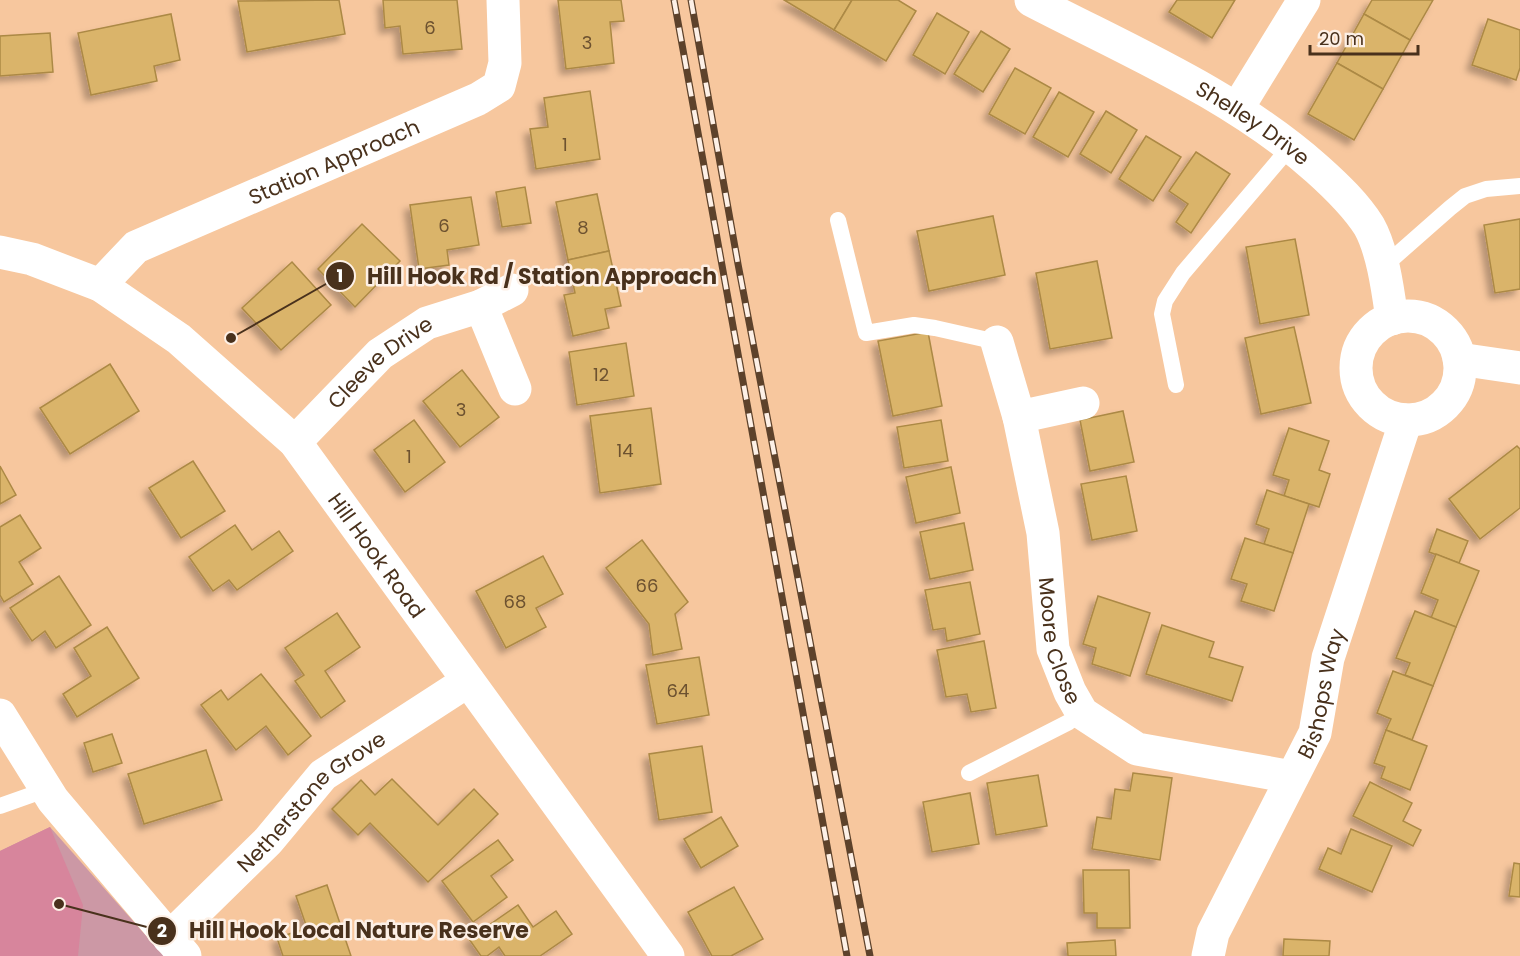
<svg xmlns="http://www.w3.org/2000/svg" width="1520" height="956" font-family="Poppins,sans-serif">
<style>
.green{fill:#cc98a5}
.forest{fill:#d7859c}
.building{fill:#dab46a;stroke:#ac8945;stroke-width:1.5;filter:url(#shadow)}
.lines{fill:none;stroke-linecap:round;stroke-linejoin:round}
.service{stroke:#fff;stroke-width:16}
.minor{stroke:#fff;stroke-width:33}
.rail-casing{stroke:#5d422b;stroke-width:7}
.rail{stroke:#fdf0e6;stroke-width:4.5;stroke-dasharray:14;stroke-linecap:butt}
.labels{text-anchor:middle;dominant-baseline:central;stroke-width:5;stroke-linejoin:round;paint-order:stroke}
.number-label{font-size:18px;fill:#6d5230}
.street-label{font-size:21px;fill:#49311c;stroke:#fdf0e6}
.leader{fill:none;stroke:#49311c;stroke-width:2}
.callout-dot{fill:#49311c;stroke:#fdf0e6;stroke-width:2}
.mark-label{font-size:18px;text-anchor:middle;font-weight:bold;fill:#fff}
.callout-label{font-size:22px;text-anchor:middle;font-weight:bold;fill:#49311c;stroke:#fdf0e6;stroke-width:5;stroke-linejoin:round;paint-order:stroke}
</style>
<defs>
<filter id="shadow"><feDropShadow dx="-5.5" dy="5.5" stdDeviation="3" flood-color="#0004"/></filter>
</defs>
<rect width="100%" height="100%" fill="#f7c79e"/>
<!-- green -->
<path class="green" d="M50 827 164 956H0V851Z"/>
<!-- forest -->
<path class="forest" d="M50 827 83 905 78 956H0V851Z"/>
<!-- building -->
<g class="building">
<path d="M339 0 345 34 247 52 238 1Z"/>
<path d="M383 0H457L462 49 403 54 400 26 385 28Z"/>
<path d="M558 0H621L624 21 610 22 614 63 566 69Z"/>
<path d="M784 0H852L834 30Z"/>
<path d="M852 0H898L916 11 886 61 834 30Z"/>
<path d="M1177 0H1235L1212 38 1169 12Z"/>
<path d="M1372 0H1433L1410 40 1364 14Z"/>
<path d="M937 13 969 32 945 74 913 55Z"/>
<path d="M171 14 180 60 154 66 157 81 91 95 78 33Z"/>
<path d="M1364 14 1410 40 1383 89 1337 63Z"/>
<path d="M1488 19 1520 30V68L1516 80 1472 65Z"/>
<path d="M981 31 1010 49 983 92 954 74Z"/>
<path d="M50 33 53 72 0 76V36Z"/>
<path d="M1337 63 1383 89 1354 140 1308 114Z"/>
<path d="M1015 68 1051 88 1025 134 989 114Z"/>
<path d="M590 91 600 159 536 169 530 129 548 127 544 98Z"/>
<path d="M1059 92 1094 112 1068 157 1033 137Z"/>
<path d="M1106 111 1137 130 1111 173 1080 154Z"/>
<path d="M1146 136 1181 157 1153 201 1119 179Z"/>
<path d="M1196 152 1230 174 1191 233 1176 222 1188 204 1169 191Z"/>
<path d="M525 187 531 223 502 227 496 192Z"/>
<path d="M597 194 609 251 568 260 556 202Z"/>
<path d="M471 197 479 245 447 250 449 265 419 269 410 205Z"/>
<path d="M993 216 1005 275 929 291 917 231Z"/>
<path d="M1520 219V289L1495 293 1484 225Z"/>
<path d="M362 224 400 261 355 307 318 269Z"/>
<path d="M1295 239 1309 315 1260 324 1246 247Z"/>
<path d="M609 251 621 306 605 309 609 328 573 336 564 295 575 293 568 260Z"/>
<path d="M1097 261 1112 338 1050 349 1036 273Z"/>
<path d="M292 262 331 305 281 350 242 308Z"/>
<path d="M1294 327 1311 403 1261 414 1245 338Z"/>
<path d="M928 332 942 406 893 416 878 341Z"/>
<path d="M626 343 634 396 577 405 569 352Z"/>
<path d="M110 364 139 411 70 454 40 408Z"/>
<path d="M462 370 499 417 460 447 423 401Z"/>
<path d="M651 408 661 484 600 493 590 416Z"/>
<path d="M1123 411 1134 462 1090 471 1080 420Z"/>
<path d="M414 420 445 462 405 492 374 450Z"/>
<path d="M941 420 948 461 904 468 897 427Z"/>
<path d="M1289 428 1329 441 1319 470 1330 474 1319 507 1284 496 1289 480 1273 475Z"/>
<path d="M1517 446 1520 449V508L1480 539 1449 499Z"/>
<path d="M193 461 225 511 181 538 149 488Z"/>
<path d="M0 466 16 495 0 504Z"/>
<path d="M951 467 960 513 916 523 906 477Z"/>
<path d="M1126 476 1137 531 1092 540 1081 484Z"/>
<path d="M1267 490 1309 504 1293 553 1264 544 1269 529 1256 524Z"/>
<path d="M20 515 41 548 19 562 33 584 4 602 0 595V527Z"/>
<path d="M964 523 973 570 930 579 920 532Z"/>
<path d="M235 525 252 550 279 531 293 551 237 590 229 580 213 591 189 557Z"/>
<path d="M1437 529 1468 541 1459 563 1429 552Z"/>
<path d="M1245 538 1293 553 1274 611 1241 601 1247 584 1231 579Z"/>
<path d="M642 540 688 602 675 614 682 649 653 655 649 624 606 568Z"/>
<path d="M1436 554 1479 571 1456 627 1431 618 1438 600 1421 593Z"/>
<path d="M543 556 563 594 536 608 546 627 506 648 476 591Z"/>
<path d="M59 576 91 625 56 648 45 631 32 641 10 608Z"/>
<path d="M970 582 980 634 947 641 945 628 933 630 925 590Z"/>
<path d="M1098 596 1150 613 1130 676 1092 664 1096 648 1083 644Z"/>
<path d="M1415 611 1456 627 1433 686 1405 675 1410 663 1396 658Z"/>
<path d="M337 613 360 647 325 671 345 701 321 718 295 681 304 675 285 648Z"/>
<path d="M1162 625 1214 642 1209 657 1243 667 1232 701 1146 674Z"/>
<path d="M107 627 139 678 77 717 63 694 91 676 74 648Z"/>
<path d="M984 641 996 708 971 712 967 694 946 697 937 650Z"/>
<path d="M699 657 709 715 657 724 646 665Z"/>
<path d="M1393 671 1433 686 1412 740 1386 730 1391 719 1377 713Z"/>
<path d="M261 674 311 736 288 755 266 726 236 750 201 705 221 690 228 700Z"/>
<path d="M1386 730 1427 746 1410 790 1381 778 1385 767 1374 763Z"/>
<path d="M112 734 122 763 93 772 84 743Z"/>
<path d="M702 746 712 812 659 820 649 754Z"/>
<path d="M206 750 222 800 144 824 128 774Z"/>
<path d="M1133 773 1172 778 1160 860 1092 849 1097 817 1111 819 1115 789 1130 791Z"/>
<path d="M1038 775 1047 826 996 835 987 783Z"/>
<path d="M392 779 438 825 474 789 498 814 428 882 370 823 358 835 332 809 361 780 375 795Z"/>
<path d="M1370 782 1412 803 1403 821 1421 830 1413 846 1353 816Z"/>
<path d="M970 793 979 844 932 852 923 802Z"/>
<path d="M721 817 738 846 701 868 684 839Z"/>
<path d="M1351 829 1392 846 1372 892 1319 869 1328 848 1341 854Z"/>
<path d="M498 840 513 860 491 876 507 897 473 922 442 881Z"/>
<path d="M1514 863 1520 864V897L1509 896Z"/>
<path d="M1083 870H1129L1130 928H1097V913H1084Z"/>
<path d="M327 885 351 956H283L277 938 307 928 296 896Z"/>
<path d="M734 887 763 939 731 956H712L688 912Z"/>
<path d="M518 905 533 927 556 911 572 934 540 956H505L499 947 487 956H481L469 939Z"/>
<path d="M1284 939 1330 941 1329 956H1283Z"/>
<path d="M1115 940 1116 956H1068L1067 943Z"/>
</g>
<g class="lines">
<!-- service -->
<g class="service">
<path d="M838 220 866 333 914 325 935 328 997 342"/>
<path d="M1383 267 1450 208 1465 196 1486 189 1520 186"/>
<path d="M1176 385 1162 314 1165 301 1183 273 1291 146"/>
<path d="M969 773 1069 722 1082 713"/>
<path d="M0 806 31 795 45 787"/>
</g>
<!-- minor -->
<g class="minor">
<path id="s1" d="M1031 0C1129 51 1234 95 1317 169 1336 186 1355 204 1369 226 1383 251 1388 291 1392 319"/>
<path d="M1237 109 1304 0"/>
<path id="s2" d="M0 252 32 259 100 285 179 339 295 442 668 956"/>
<path id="s3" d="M100 285 136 247 478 99 499 86 505 63 503 0"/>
<path d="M481 306 512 290"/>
<circle cx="1408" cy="368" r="52"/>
<path d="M997 342 1019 417 1083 403"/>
<path d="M1459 359 1520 368"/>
<path id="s4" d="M1019 417 1043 533 1053 649 1070 692 1082 713 1137 749 1292 777"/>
<path id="s5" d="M295 442 380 354 427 323 481 306 515 389"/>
<path d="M0 715 53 800 185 956"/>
<path id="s6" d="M169 938 268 841 323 775 468 681"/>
<path id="s7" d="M1208 956 1213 933 1315 733 1328 658 1406 420"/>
</g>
<defs>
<g id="rail">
<path d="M674 0 847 956"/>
<path d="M691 0 738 264 870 956"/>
</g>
</defs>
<!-- rail casing -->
<use href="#rail" class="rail-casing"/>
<!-- rail -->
<use href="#rail" class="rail"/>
</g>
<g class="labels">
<!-- number labels -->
<g class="number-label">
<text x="430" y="27">6</text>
<text x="587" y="42">3</text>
<text x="565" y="144">1</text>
<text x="444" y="225">6</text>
<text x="583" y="227">8</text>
<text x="601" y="374">12</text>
<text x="461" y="409">3</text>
<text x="625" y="450">14</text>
<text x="409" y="456">1</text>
<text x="647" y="585">66</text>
<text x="515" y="601">68</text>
<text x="678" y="690">64</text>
</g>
<!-- street labels -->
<g class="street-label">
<text stroke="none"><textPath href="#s1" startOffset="254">Shelley Drive</textPath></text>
<text stroke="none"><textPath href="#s3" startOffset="268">Station Approach</textPath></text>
<text stroke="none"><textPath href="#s5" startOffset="117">Cleeve Drive</textPath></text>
<text stroke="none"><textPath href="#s2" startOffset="496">Hill Hook Road</textPath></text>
<text stroke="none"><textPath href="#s4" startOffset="228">Moore Close</textPath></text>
<text stroke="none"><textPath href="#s7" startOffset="288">Bishops Way</textPath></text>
<text stroke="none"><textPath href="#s6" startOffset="198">Netherstone Grove</textPath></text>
</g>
</g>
<!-- callouts -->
<path class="leader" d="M231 338L340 276M59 904L162 931"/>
<g class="callout-dot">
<circle cx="231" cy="338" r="6"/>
<circle cx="59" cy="904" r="6"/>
<circle cx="340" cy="276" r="15"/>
<circle cx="162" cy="931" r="15"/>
</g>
<g class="mark-label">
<text x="340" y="282">1</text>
<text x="162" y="937">2</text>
</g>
<g class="callout-label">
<text x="542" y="284">Hill Hook Rd / Station Approach</text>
<text x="359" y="938">Hill Hook Local Nature Reserve</text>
</g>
<!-- scale -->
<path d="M1310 45v9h108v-9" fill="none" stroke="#49311c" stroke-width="3"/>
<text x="1319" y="45" font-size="18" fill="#49311c" stroke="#fdf0e6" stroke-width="4.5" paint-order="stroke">20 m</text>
</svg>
